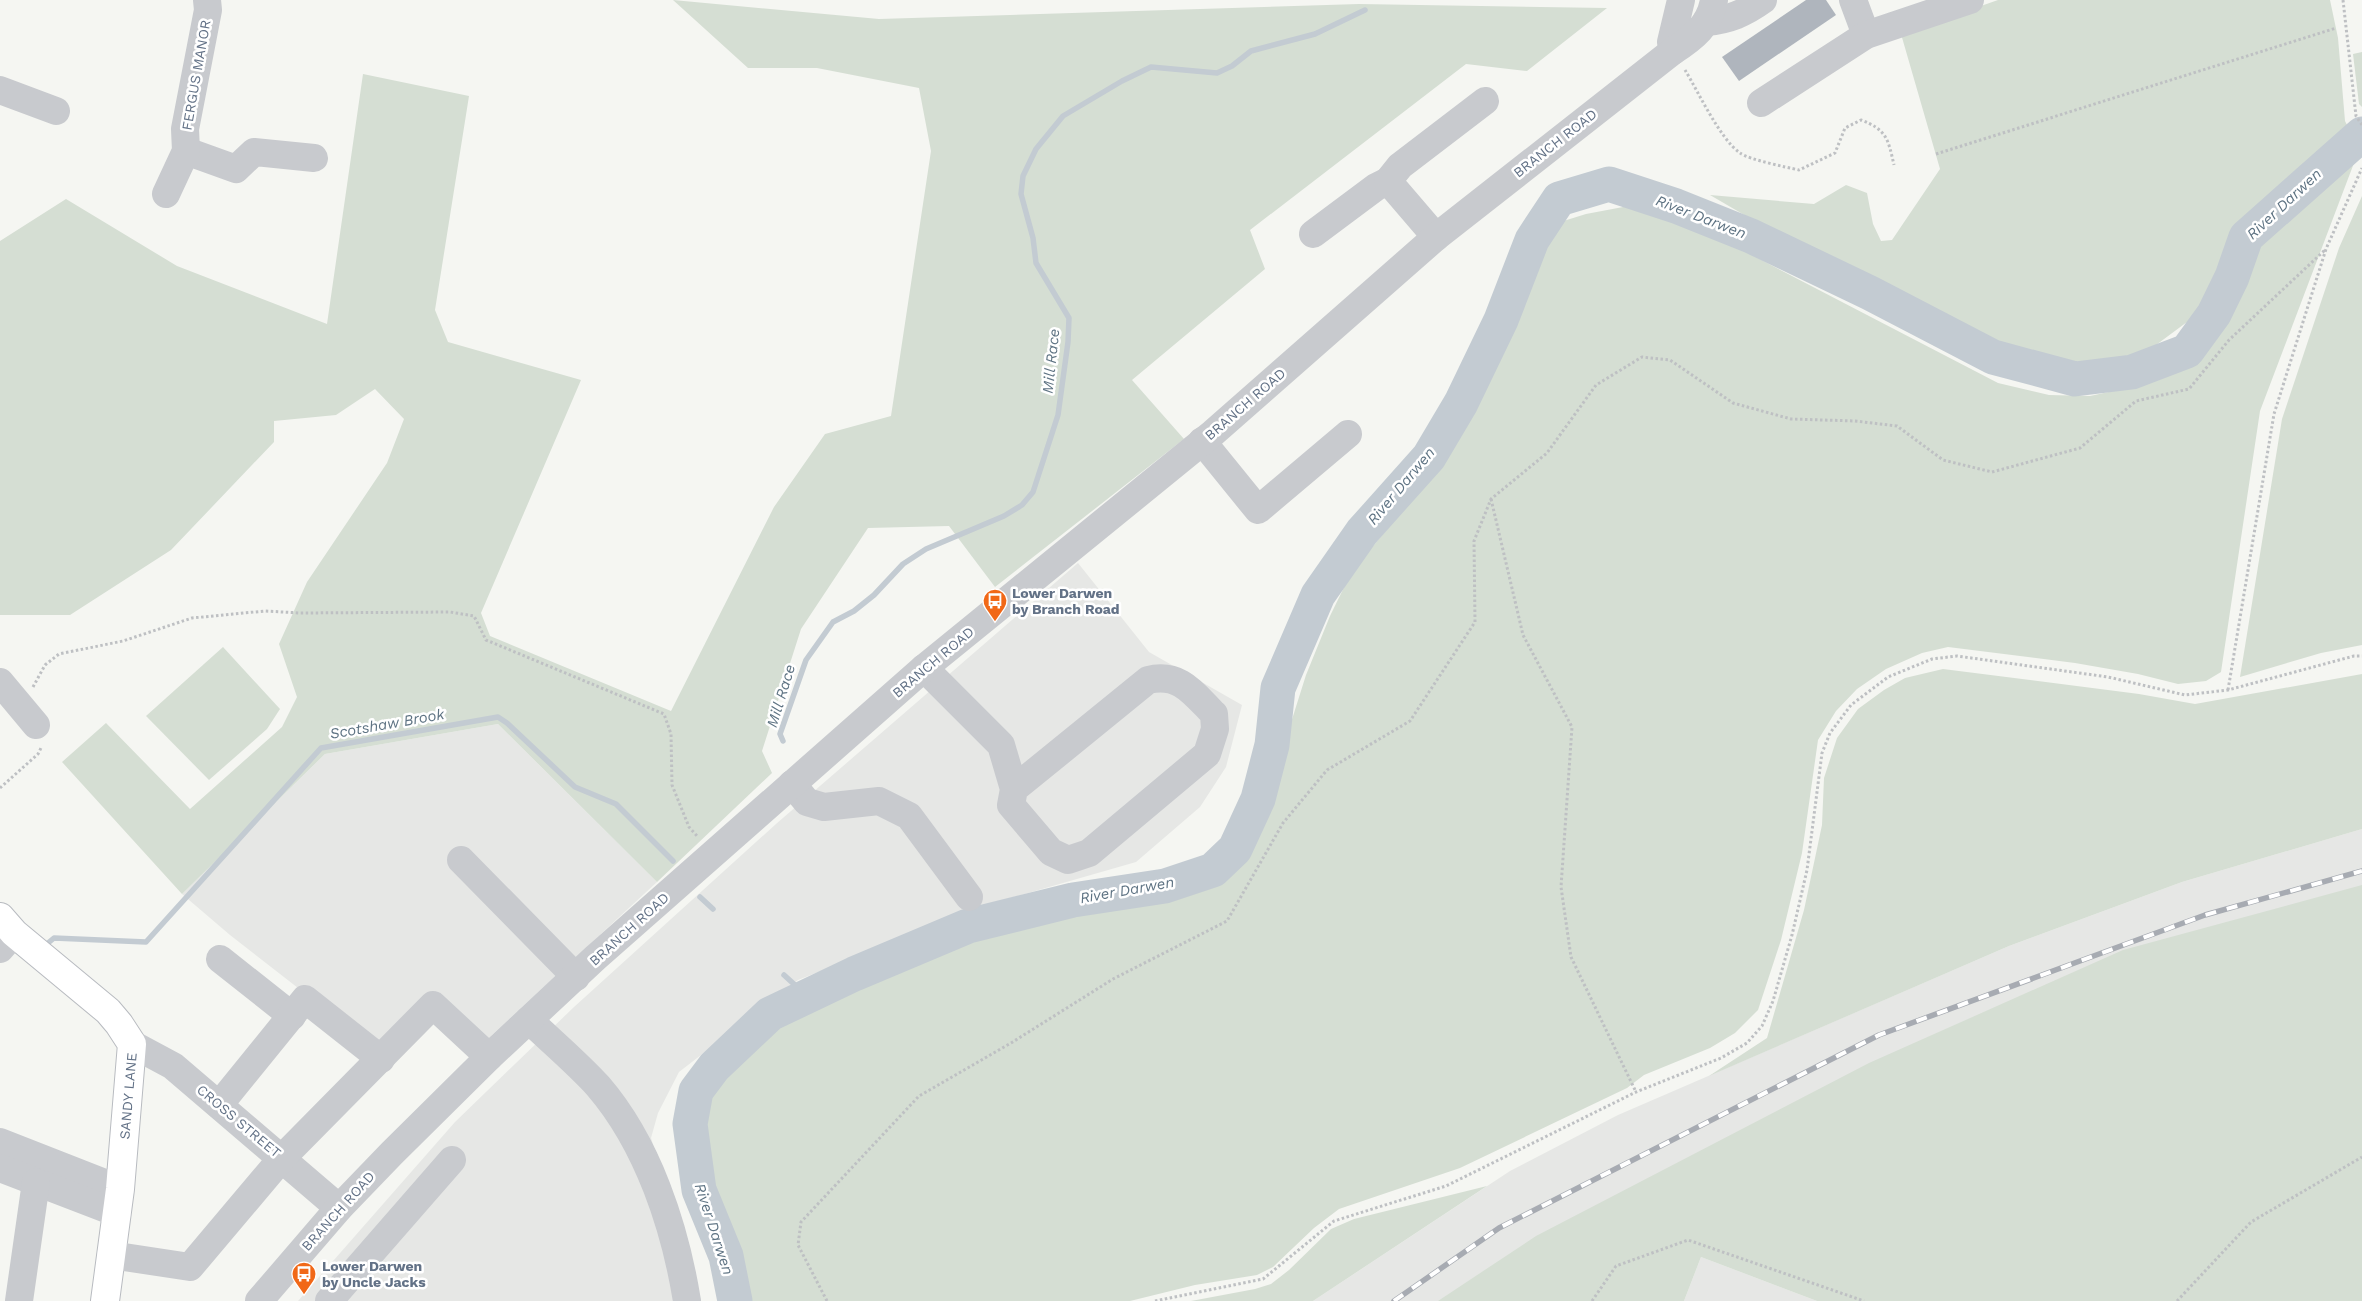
<svg xmlns="http://www.w3.org/2000/svg" width="2362" height="1301" font-family="'Work Sans',sans-serif">
<style>
.built{fill:#e6e7e5}
.green{fill:#d5ded3}
.lines{fill:none;stroke-linecap:round;stroke-linejoin:round}
.stream{stroke:#c3cbd2;stroke-width:5.5}
.river{stroke:#c3cbd2;stroke-width:35}
.building{fill:#afb5bd}
.major-casing{stroke:#b8bbc0;stroke-width:30}
.path{stroke:#bec0c3;stroke-width:3;stroke-dasharray:2.5 2.5;stroke-linecap:butt}
.minor{stroke:#c8cace;stroke-width:28}
.major{stroke:#fff;stroke-width:28}
.rail-casing{stroke:#a7abb2;stroke-width:5.5}
.rail{stroke:#fff;stroke-width:4;stroke-dasharray:11;stroke-linecap:butt}
.labels{text-anchor:middle;dominant-baseline:central;stroke-width:5;stroke-linejoin:round;paint-order:stroke}
.street-label{font-size:14px;fill:#627186;stroke:#fff}
.poi-label{font-size:14px;font-weight:bold;fill:#627186;stroke:#fff;text-anchor:start}
.water-label{font-size:15px;font-style:italic;fill:#5e7383;stroke:#fff}
</style>
<rect width="100%" height="100%" fill="#f5f6f2"/>
<!-- built -->
<g class="built">
<path d="M1078 563 1149 652 1242 705 1226 767 1200 807 1136 862 993 903 798 980 679 1072 658 1113 651 1138 691 1264 701 1301H298L455 1122 574 1007 776 824Z"/>
<path d="M498 724 657 882 481 1045 433 999 379 1051 230 935 182 894 325 754Z"/>
<path d="M2362 829V903L1479 1301H1313L1510 1171 1618 1115 2009 946 2182 882Z"/>
<path d="M1701 1257 1817 1301H1684Z"/>
</g>
<!-- green -->
<g class="green">
<path d="M673 0 879 19 1359 4 1607 8 1527 71 1466 64 1250 230 1265 269 1132 380 1184 439 995 587 949 526 868 528 801 629 762 751 772 773 657 882 498 724 325 754 182 894 62 762 106 723 190 809 282 727 297 697 279 644 307 582 387 463 404 419 375 389 336 415 274 421V442L171 550 70 615H0V241L66 199 177 266 327 324 363 74 469 96 435 310 448 342 581 380 481 613 490 636 671 711 774 507 825 434 891 416 931 151 919 88 817 68H748Z"/>
<path d="M1998 0H2330L2338 38 2345 121 2349 129 2236 235 2212 293 2187 322 2156 345 2121 360 2086 363 2009 351 1799 250 1758 223 1710 195 1814 204 1846 185 1867 193 1873 224 1881 241 1892 240 1940 169 1901 34Z"/>
<path d="M2362 52V107L2359 104 2353 54Z"/>
<path d="M2354 163 2260 411 2221 672 2206 681 2178 684 2138 674 2075 663 1948 647 1922 653 1886 669 1857 689 1836 711 1818 740 1802 853 1781 940 1758 1010 1735 1033 1710 1048 1644 1075 1627 1088 1460 1168 1339 1209 1314 1228 1273 1267 1257 1275 1195 1285 1130 1301H743L706 1186 699 1116 705 1090 725 1062 761 1035 977 932 1153 898 1207 881 1236 857 1259 824 1306 675 1330 616 1352 571 1448 457 1480 400 1525 286 1557 223 1586 214 1639 204 1721 239 1998 383 2049 395 2090 396 2132 387 2190 362 2232 308 2249 278 2258 243Z"/>
<path d="M2362 196V645L2321 653 2240 677 2282 419 2339 248Z"/>
<path d="M223 647 280 709 267 729 209 780 146 716Z"/>
<path d="M1943 669 2139 694 2195 704 2362 674V829L2182 882 2009 946 1709 1076 1767 1038 1804 910 1822 825 1824 778 1837 738 1858 709 1884 690 1905 678Z"/>
<path d="M2362 885V1301H1817L1701 1257 1684 1301H1438L1536 1236 1869 1063 2123 950Z"/>
<path d="M1487 1186 1313 1301H1191L1255 1289 1271 1284 1289 1270 1331 1229 1354 1219Z"/>
</g>
<g class="lines">
<!-- stream -->
<g class="stream">
<path d="M783 741 780 734 806 660 833 622 854 611 874 595 903 564 926 549 1004 516 1022 505 1033 492 1058 415 1068 342 1069 318 1036 263 1033 238 1021 194 1023 176 1036 149 1063 116 1122 81 1151 67 1217 73 1232 66 1251 51 1315 34 1365 10"/>
<path d="M700 897 713 909"/>
<path d="M48 943 54 938 146 942 321 748 498 717 507 723 575 787 616 804 673 861"/>
<path d="M784 975 807 996"/>
</g>
<!-- river -->
<path class="river" d="M735 1301 726 1256 699 1190 690 1124 696 1091 714 1067 770 1014 854 974 968 926 1073 900 1165 886 1213 870 1235 849 1258 799 1272 745 1278 688 1318 595 1362 532 1429 457 1461 403 1501 320 1532 240 1559 199 1609 184 1676 206 1751 236 1870 293 1993 357 2075 379 2132 372 2187 351 2214 314 2232 277 2246 237 2362 134"/>
</g>
<!-- building -->
<path class="building" d="M1806 0H1826L1836 15 1739 81 1722 57Z"/>
<g class="lines">
<defs>
<path id="major" d="M0 917 14 933 108 1011 119 1024 132 1044 120 1189 105 1301"/>
</defs>
<!-- major casing -->
<use href="#major" class="major-casing"/>
<!-- path -->
<g class="path">
<path d="M2343 0 2356 116 2362 125"/>
<path d="M1685 70C1699 93 1720 139 1740 153 1750 160 1786 167 1799 170L1835 153 1845 128 1861 120C1887 130 1888 139 1894 165"/>
<path d="M1936 154 2336 28"/>
<path d="M1491 499 1523 635 1572 727 1561 887 1571 957 1636 1092"/>
<path d="M33 687 45 665 59 654 123 641 192 618 265 611 300 613 450 612 474 616 486 640 664 714 671 734 672 785 689 827 698 837"/>
<path d="M2228 690 2274 414 2326 249 2362 168"/>
<path d="M0 788 38 754 42 746"/>
<path d="M827 1301 798 1245 801 1222 919 1096 1011 1043 1113 979 1227 921 1283 823 1327 770 1410 721 1475 622 1474 541 1491 499 1547 453 1596 385 1642 357 1670 360 1733 403 1791 419 1855 421 1897 426 1943 460 1992 472 2080 448 2136 401 2189 389 2229 340 2326 249"/>
<path d="M1155 1301 1263 1279 1334 1221 1446 1186 1636 1092 1721 1058 1747 1043 1762 1026 1773 1001 1792 935 1807 870 1822 753 1830 733 1851 705 1888 677 1932 659 1957 656 2108 677 2185 695 2228 690 2354 656H2362"/>
<path d="M1592 1301 1616 1266 1688 1240 1864 1301"/>
<path d="M2177 1301 2251 1222 2362 1157"/>
</g>
<!-- minor -->
<g class="minor">
<path d="M1853 0 1866 35"/>
<path d="M1706 22C1729 20 1745 13 1763 0"/>
<path d="M1673 51 1671 42 1681 0"/>
<path d="M0 90 56 111"/>
<path d="M1761 103 1866 35 1970 0"/>
<path d="M186 151 236 169 254 152 314 158"/>
<path d="M166 194 186 151 185 129 208 10 207 0"/>
<path d="M1313 234 1376 187 1388 181"/>
<path d="M1436 237 1388 181 1400 166 1485 101"/>
<path d="M1202 441 1258 510 1348 434"/>
<path d="M924 668 1001 745 1014 789 1011 805 1051 852 1068 860 1089 853 1207 754 1215 729 1214 714C1194 694 1180 672 1148 680L1014 789"/>
<path d="M0 682 36 725"/>
<path d="M792 784 807 802 824 807 879 801 909 816 969 897"/>
<path d="M461 860 576 977"/>
<path d="M0 949 14 933"/>
<path d="M220 959 292 1016"/>
<path d="M529 1020C552 1042 577 1063 598 1086 648 1144 675 1227 687 1301"/>
<path d="M132 1044 173 1066 339 1208"/>
<path d="M219 1105 305 999 381 1059"/>
<path d="M0 1142 120 1189"/>
<path d="M0 1168 117 1213"/>
<path d="M111 1255 190 1267 282 1158 433 1005 489 1057"/>
<path d="M19 1301 36 1182"/>
<path d="M259 1301 339 1208 392 1153 489 1057 595 958 924 668 1213 433 1436 237 1673 51C1693 38 1710 25 1714 0"/>
<path d="M329 1301 452 1160"/>
</g>
<!-- major -->
<use href="#major" class="major"/>
<defs>
<path id="rail" d="M1394 1301 1499 1228 1879 1035 2205 915 2362 871"/>
</defs>
<!-- rail casing -->
<use href="#rail" class="rail-casing"/>
<!-- rail -->
<use href="#rail" class="rail"/>
</g>
<!-- icons -->
<defs>
<symbol id="bus-pin" viewBox="-11 -11 22 30"><path d="M0 17L-7.5 6A9.5 9.5 0 1 1 7.5 6Z" fill="#f16817" stroke="#fff"/><path d="M-5-6H5V4H4V6H2V4H-2V6H-4V4H-5ZM-3.5-4V0h7V-4ZM-3.5 1.2v1.5H-2V1.2ZM2 1.2v1.5H3.5V1.2Z" fill="#fff"/></symbol>
</defs>
<g fill-rule="evenodd">
<use href="#bus-pin" x="981" y="587" width="28" height="38"/>
<use href="#bus-pin" x="290" y="1260" width="28" height="38"/>
</g>
<g class="labels">
<!-- street labels -->
<g class="street-label">
<text transform="translate(196 75) rotate(-80)">FERGUS MANOR</text>
<text transform="translate(1555 143) rotate(-38)">BRANCH ROAD</text>
<text transform="translate(1245 404) rotate(-41)">BRANCH ROAD</text>
<text transform="translate(933 662) rotate(-40)">BRANCH ROAD</text>
<text transform="translate(629 929) rotate(-42)">BRANCH ROAD</text>
<text transform="translate(128 1096) rotate(-85)">SANDY LANE</text>
<text transform="translate(239 1121) rotate(40)">CROSS STREET</text>
<text transform="translate(338 1211) rotate(-48)">BRANCH ROAD</text>
</g>
<!-- poi labels -->
<g class="poi-label">
<text x="1012" y="593">Lower Darwen<tspan x="1012" dy="16">by Branch Road</tspan></text>
<text x="322" y="1266">Lower Darwen<tspan x="322" dy="16">by Uncle Jacks</tspan></text>
</g>
<!-- water labels -->
<g class="water-label">
<text transform="translate(2284 204) rotate(-43)">River Darwen</text>
<text transform="translate(1701 217) rotate(21)">River Darwen</text>
<text transform="translate(1051 361) rotate(-84)">Mill Race</text>
<text transform="translate(1401 486) rotate(-50)">River Darwen</text>
<text transform="translate(781 696) rotate(-73)">Mill Race</text>
<text transform="translate(387 724) rotate(-10)">Scotshaw Brook</text>
<text transform="translate(1127 890) rotate(-10)">River Darwen</text>
<text transform="translate(714 1229) rotate(72)">River Darwen</text>
</g>
</g>
</svg>
